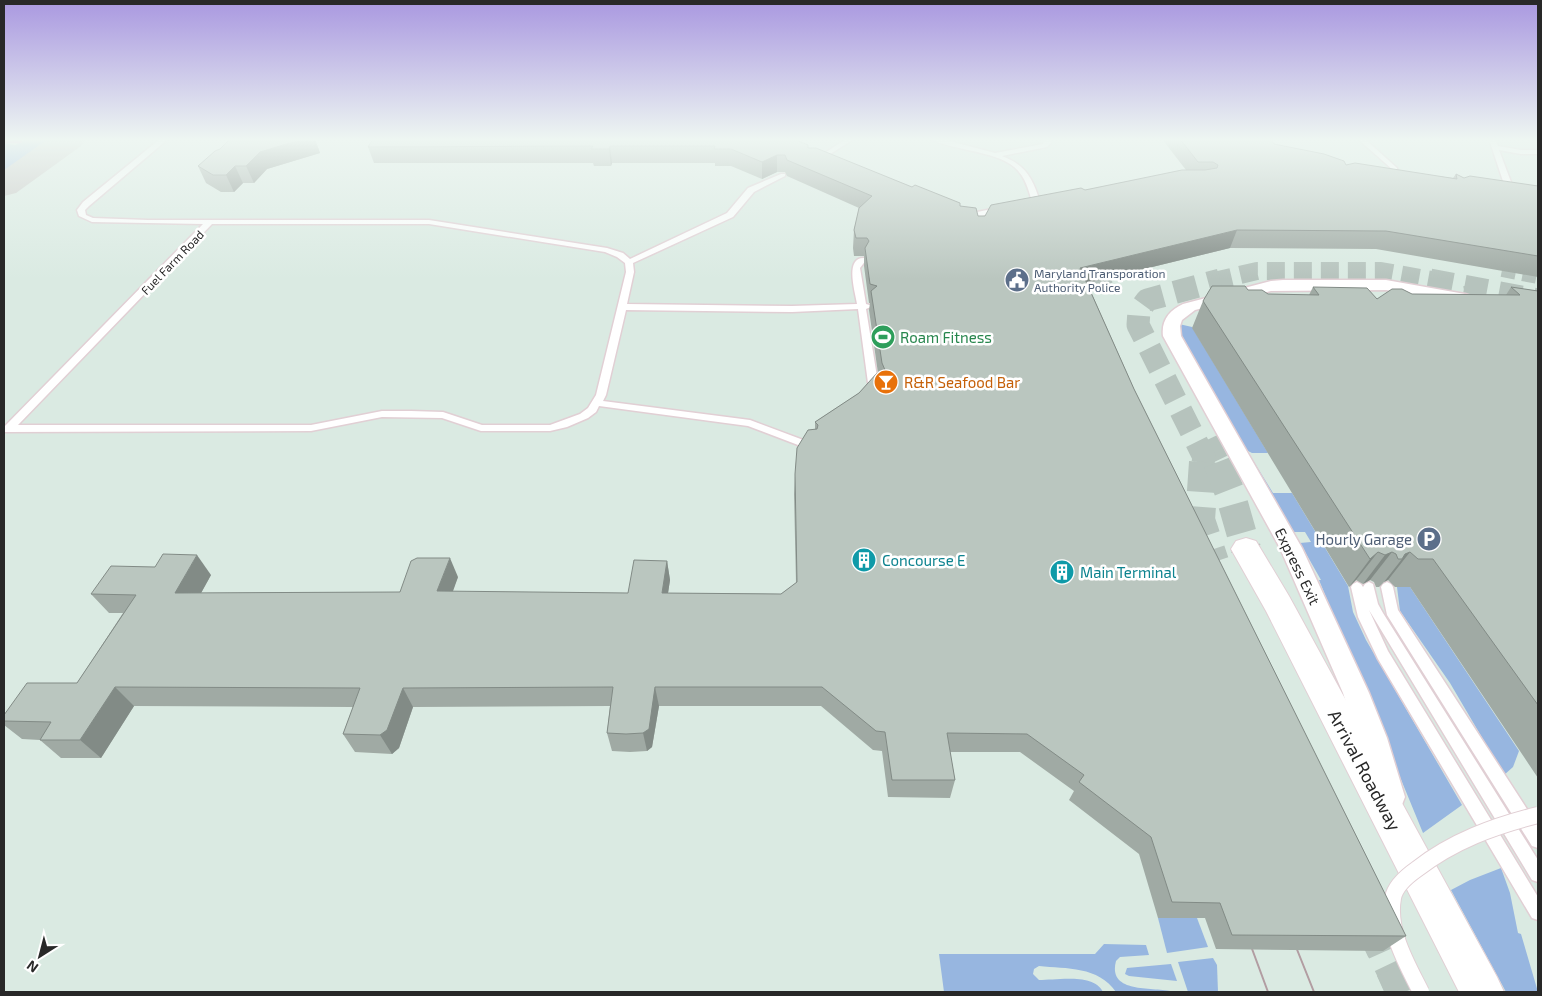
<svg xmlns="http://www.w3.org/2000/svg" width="1542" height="996" font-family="'Exo 2',sans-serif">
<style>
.green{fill:#97b6e0}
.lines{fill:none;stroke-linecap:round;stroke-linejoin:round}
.stream{stroke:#eb6ed4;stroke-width:4.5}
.taxiway{fill:#c6c4c2;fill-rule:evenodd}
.minor-tunnel-far2{stroke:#b6c3bd;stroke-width:14;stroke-dasharray:14 7;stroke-linecap:butt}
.minor-tunnel-far1{stroke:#b6c3bd;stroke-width:18;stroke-dasharray:18 9;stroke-linecap:butt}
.minor-tunnel{stroke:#b6c3bd;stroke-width:29;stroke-dasharray:29 15;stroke-linecap:butt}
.secondary-tunnel-far3{stroke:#b6c3bd;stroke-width:18;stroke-dasharray:18 9;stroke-linecap:butt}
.secondary-tunnel-far2{stroke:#b6c3bd;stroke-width:23;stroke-dasharray:23 12;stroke-linecap:butt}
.secondary-tunnel-far1{stroke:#b6c3bd;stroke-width:30;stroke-dasharray:30 15;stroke-linecap:butt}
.secondary-tunnel{stroke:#b6c3bd;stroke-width:38;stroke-dasharray:38 19;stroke-linecap:butt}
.service-casing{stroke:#e1cfd4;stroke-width:3}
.minor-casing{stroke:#e1cfd4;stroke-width:3}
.secondary-casing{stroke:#e1cfd4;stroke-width:2}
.service{fill:#fff;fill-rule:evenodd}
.minor{fill:#fff;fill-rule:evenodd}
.secondary{fill:#fff;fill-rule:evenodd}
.tram{stroke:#b29da2;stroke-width:2}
.service-bridge-casing{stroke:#e1cfd4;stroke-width:18;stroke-linecap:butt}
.service-bridge{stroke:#fff;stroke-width:16}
.wall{fill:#a0aaa4}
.shaded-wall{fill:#828b86}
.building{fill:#bac6bf;stroke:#828b86}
.labels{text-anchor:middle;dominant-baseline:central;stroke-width:5;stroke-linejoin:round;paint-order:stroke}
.far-street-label{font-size:12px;fill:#282828;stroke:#fff}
.far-service-label{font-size:12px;fill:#4e5e75;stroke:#fff;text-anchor:start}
.leisure-label{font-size:15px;fill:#27864d;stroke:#fff;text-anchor:start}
.food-label{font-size:15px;fill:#c56008;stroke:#fff;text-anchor:start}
.service-label{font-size:15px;fill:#4e5e75;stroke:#fff;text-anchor:end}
.culture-label{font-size:15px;fill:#0d838f;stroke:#fff;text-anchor:start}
.street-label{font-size:15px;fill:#282828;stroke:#fff}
.near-street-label{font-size:18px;fill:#282828;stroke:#fff}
</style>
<rect width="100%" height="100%" fill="#daeae2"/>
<!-- green -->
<g class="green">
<path d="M27 139H50L4 171V143L15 145Z"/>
<path d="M1179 324 1192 327 1268 453H1252L1246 450 1180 336Z"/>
<path d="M1252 462H1254L1273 493H1292L1348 586 1353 612 1366 640 1462 805 1423 833 1319 580H1321L1300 543 1311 542 1305 532H1293Z"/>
<path d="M1397 587H1410L1519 751 1513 767 1504 775 1450 683 1400 611Z"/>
<path d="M1501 868 1510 893 1518 933 1521 934 1538 992H1506L1451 890 1470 880Z"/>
<path d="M1158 918H1197L1208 947 1167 953Z"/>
<path d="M1104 944 1146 945 1149 955 1120 957 1116 961C1107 995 1155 986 1175 992H1116C1098 966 1067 969 1039 966L1034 969 1033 974 1039 980C1057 980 1094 973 1103 992H944L939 954H1095Z"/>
<path d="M1213 958 1217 965 1218 992H1188L1178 962Z"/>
<path d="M1171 964 1177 981 1129 976 1125 974 1127 968Z"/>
</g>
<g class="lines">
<!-- stream -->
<path class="stream" d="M4 141H20"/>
<!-- taxiway -->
<path class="taxiway" d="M48 139H86L81 146 16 193 4 196V170Z"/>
<!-- minor-tunnel-far2 -->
<g class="minor-tunnel-far2">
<path d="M1502 270 1538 277"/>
<path d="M1097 281 1126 270"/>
</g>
<!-- minor-tunnel-far1 -->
<g class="minor-tunnel-far1">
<path d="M1465 295 1480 292"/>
<path d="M1082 314C1082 299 1086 289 1099 280"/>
</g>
<!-- minor-tunnel -->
<path class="minor-tunnel" d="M1369 925 1401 992"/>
<!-- secondary-tunnel-far3 -->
<path class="secondary-tunnel-far3" d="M1214 281 1257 271H1381L1437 281"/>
<!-- secondary-tunnel-far2 -->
<g class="secondary-tunnel-far2">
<path d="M1430 280 1538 300"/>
<path d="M1207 440 1218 463"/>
<path d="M1203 463 1204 457 1138 325 1139 311 1147 300 1220 280"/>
</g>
<!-- secondary-tunnel-far1 -->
<g class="secondary-tunnel-far1">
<path d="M1204 462 1200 520 1214 562"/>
<path d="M1218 462 1230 493 1246 549"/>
</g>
<!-- secondary-tunnel -->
<path class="secondary-tunnel" d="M1371 916 1405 992"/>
<defs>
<g id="service">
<path d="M160 139H168L89 206 85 210 86 215 93 218 148 220H429L607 248 623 253 630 259 727 213 748 188 781 174H785V176L754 192 733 217 633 263 634 272 627 304 792 306 857 304C855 292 844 256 865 258L866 260 860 268 866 304 873 306 866 309 878 383 881 389 879 391H873L868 383 858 309 792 312 626 310 606 395 603 401 750 420 814 444 815 446 814 448H806L748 426 599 406 596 412 588 418 567 427 550 431H481L442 418 382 417 311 431 4 432V427L203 224 92 222 79 216 77 210 83 202ZM212 224H429L605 252 617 257 625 263 626 272 596 395 588 408 580 414 550 425H482L443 412 411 411H382L311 425H18Z"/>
<path d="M846 139H854L819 161 814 160Z"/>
<path d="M930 139H942L995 153 1043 144 1044 139H1050L1051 143 1047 147 1002 156C1026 165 1033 179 1040 202L1033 204C1029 193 1027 181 1019 172 1004 151 953 151 930 139Z"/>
<path d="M1358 139H1365L1397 168V170H1393Z"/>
<path d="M1489 139H1495L1498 146 1521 150H1538V154H1521L1499 150 1514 190 1513 192 1506 190Z"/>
<path d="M1002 207H1005V211L982 216 965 223 961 221 977 212Z"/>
<path d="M1357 582 1361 584 1363 587 1365 584 1369 582 1373 584 1378 604 1383 613 1538 860V882L1532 880 1369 610 1388 651 1538 897V920L1532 918 1378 659 1358 617 1351 587 1353 584Z"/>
<path d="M1387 582 1391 584 1393 587 1398 610 1538 826V848L1532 846 1387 615 1381 587 1383 584Z"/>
</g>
<path id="minor" d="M1283 280H1386L1465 294 1471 296 1473 299 1471 302 1465 304 1386 290 1271 291 1195 310 1182 320 1180 326 1181 336 1302 548 1369 693 1387 738 1405 797 1401 807 1391 811 1381 807 1343 693 1280 548 1163 336C1161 320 1170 310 1183 304L1271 281Z"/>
<path id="secondary" d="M1246 538 1256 541 1289 596 1497 977 1504 992H1459L1266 611 1231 549 1236 541Z"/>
</defs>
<!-- service casing -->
<use href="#service" class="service-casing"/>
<!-- minor casing -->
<use href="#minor" class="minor-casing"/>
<!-- secondary casing -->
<use href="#secondary" class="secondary-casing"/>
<!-- service -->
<use href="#service" class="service"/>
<!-- minor -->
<use href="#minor" class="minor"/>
<!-- secondary -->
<use href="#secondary" class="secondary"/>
<!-- tram -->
<g class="tram">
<path d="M1292 937 1314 992"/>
<path d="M1248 938 1268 992"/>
</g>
<defs>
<path id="service-bridge" d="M1421 992C1407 964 1387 931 1393 898 1395 886 1407 876 1417 869 1453 841 1494 826 1538 815"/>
</defs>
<!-- service-bridge casing -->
<use href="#service-bridge" class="service-bridge-casing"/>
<!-- service-bridge -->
<use href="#service-bridge" class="service-bridge"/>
</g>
<!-- wall -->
<g class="wall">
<path d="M230 139H315L320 153 267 169 254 183H243L234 192H221L206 183 198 166 220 149Z"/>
<path d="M373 139 808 148 960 206 978 216H985L1085 190 1186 170 1162 139H1271L1274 144 1346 165 1453 178 1456 174 1464 178 1538 186V277L1376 249 1230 248 1087 283 1134 389 1406 936 1383 951 1216 949 1205 918H1158L1139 854 1069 800 1074 791 1020 752H950L955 780 950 798 888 797 882 751 873 750 821 706H659L652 747 647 751 630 752 612 751 607 733 610 706 413 707 399 748 392 754 355 752 343 734 353 707 134 706 101 758H61L40 740 22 739 4 725V715L77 683 123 613H109L91 594 211 575 201 593 400 592 458 577 452 592 628 593 667 561 670 580 668 593 781 594 796 583 794 494 795 474 815 429V422L859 393 878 373 869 310 870 303H869L864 266V256H854L853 248 854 230 859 208 787 176 785 172H777L762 179 731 166H715V163H612L611 166H594L593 163H374L368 147Z"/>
<path d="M1313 287 1377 299 1412 294 1506 295 1511 287 1538 291V778L1410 587H1395L1388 580 1384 582 1379 587H1376L1374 582 1370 580 1363 584 1356 580 1349 587 1192 328 1203 301 1248 290 1268 294 1309 295Z"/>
</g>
<!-- shaded-wall -->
<g class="shaded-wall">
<path d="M303 139H315L320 153 267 169 254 183 246 166 260 152Z"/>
<path d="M610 146 612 163 611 166 609 149Z"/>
<path d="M777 155V172L762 179V162Z"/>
<path d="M235 166 243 183 234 192 226 175Z"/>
<path d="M1237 230 1230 248 1074 286 1080 268Z"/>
<path d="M1378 552 1356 580 1349 587 1370 559Z"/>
<path d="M1392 552 1370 580 1363 584 1385 555Z"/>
<path d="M1410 552 1388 580 1384 582 1402 559 1405 554Z"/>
<path d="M197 555 211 575 190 613 175 593Z"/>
<path d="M450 558 458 577 446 611 437 591Z"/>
<path d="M667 561 670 580 665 613 662 593Z"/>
<path d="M115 687 134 706 101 758 80 740Z"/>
<path d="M655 687 659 706 652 747 647 751 643 733Z"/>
<path d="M403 688 413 707 399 748 392 754 380 735Z"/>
</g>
<!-- building -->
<g class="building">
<path d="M230 139H303L260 152 246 166H235L226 175H213L198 166 215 151 220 149Z"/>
<path d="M373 139H794L808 145V148H816L912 187 915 185 960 203V206L976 208 978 216H985L991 205 1081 188 1085 190 1182 170H1205L1217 168 1218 165 1213 162H1198L1180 139H1271L1274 144 1324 154 1344 161 1346 165 1355 163 1457 179 1456 174 1464 178 1470 176 1538 186V256L1386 231 1237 230 1080 268 1134 389 1406 936 1232 935 1220 903 1172 902 1151 837 1079 782 1084 775 1027 734 947 733 955 780H892L885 732 876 731 822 687H655L649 729 643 733 626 734 607 733 613 687 403 688 387 730 380 735 343 734 360 688 115 687 80 740H40L51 722 4 721V715L27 683H77L136 595 91 594 111 566 155 567 163 554 197 555 175 593 400 592 411 561 417 558H450L437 591 628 593 634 560 667 561 662 593 781 594 797 582 795 474 797 448 808 430 817 429 818 425 815 422 859 393 877 373H883L885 370 882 363 871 291 877 286 870 284 865 248 869 241 867 238H856L854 230 859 208 872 196 787 160 785 155H777L762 162 731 149H714L715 146H610L609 149H591L593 146 368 147Z"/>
<path d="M1212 286H1245L1248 290H1262L1268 294 1319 295 1313 287 1367 288 1377 299 1392 289H1402L1412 294 1520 295 1511 287 1538 291V705L1433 559H1418L1410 552 1405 554 1402 559H1398L1396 554 1392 552 1385 555 1378 552 1370 559 1203 301Z"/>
</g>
<!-- sky -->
<linearGradient id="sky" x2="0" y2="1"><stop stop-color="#a998e0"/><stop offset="0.5" stop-color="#eef6f2"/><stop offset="1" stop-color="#eef6f2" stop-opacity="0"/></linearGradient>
<rect width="1542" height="279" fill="url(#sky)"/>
<!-- icons -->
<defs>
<symbol id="civic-disc" viewBox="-11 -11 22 22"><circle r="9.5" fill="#5c6f8a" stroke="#fff"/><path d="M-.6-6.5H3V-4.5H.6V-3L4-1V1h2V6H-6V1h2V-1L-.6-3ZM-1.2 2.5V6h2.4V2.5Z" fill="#fff"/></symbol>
<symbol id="stadium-disc" viewBox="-11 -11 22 22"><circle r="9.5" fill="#2e9e5b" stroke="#fff"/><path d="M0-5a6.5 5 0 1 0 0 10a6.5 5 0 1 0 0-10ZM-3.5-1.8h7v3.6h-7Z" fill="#fff"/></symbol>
<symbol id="bar-disc" viewBox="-11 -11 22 22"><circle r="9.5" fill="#e8710a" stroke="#fff"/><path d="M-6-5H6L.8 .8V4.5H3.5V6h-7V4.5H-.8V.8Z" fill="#fff"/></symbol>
<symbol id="parking-disc" viewBox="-11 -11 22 22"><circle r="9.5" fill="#5c6f8a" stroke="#fff"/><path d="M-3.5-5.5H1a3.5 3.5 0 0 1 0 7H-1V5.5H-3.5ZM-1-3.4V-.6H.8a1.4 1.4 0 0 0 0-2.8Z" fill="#fff"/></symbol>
<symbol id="building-disc" viewBox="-11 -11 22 22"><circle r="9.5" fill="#0f9aa8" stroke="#fff"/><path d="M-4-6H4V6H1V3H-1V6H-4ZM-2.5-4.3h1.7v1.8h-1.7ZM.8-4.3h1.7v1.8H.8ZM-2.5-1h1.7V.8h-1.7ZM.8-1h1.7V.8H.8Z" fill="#fff"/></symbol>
</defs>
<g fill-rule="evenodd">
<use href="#civic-disc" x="1003" y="266" width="28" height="28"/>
<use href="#stadium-disc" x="869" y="323" width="28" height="28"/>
<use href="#bar-disc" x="872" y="368" width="28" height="28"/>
<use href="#parking-disc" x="1415" y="525" width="28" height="28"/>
<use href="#building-disc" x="850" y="546" width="28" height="28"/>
<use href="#building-disc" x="1048" y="558" width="28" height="28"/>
</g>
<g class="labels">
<!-- far-street labels -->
<g class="far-street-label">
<text transform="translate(172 262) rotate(-46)">Fuel Farm Road</text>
</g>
<!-- far-service labels -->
<g class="far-service-label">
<text x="1034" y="273">Maryland Transporation<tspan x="1034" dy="14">Authority Police</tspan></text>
</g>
<!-- leisure labels -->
<g class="leisure-label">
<text x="900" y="337">Roam Fitness</text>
</g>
<!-- food labels -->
<g class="food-label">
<text x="904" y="382">R&amp;R Seafood Bar</text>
</g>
<!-- service labels -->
<g class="service-label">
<text x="1412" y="539">Hourly Garage</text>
</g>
<!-- culture labels -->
<g class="culture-label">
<text x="882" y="560">Concourse E</text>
<text x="1080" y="572">Main Terminal</text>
</g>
<!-- street labels -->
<g class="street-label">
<text transform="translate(1298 566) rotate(64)">Express Exit</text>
</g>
<!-- near-street labels -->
<g class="near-street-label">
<text transform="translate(1365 770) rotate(62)">Arrival Roadway</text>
</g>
</g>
<!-- border -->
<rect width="1542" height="996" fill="none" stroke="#282828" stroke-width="10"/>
<!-- north arrow -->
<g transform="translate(40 956) rotate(216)" stroke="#ffffff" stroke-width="4" paint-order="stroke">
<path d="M0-4L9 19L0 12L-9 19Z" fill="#282828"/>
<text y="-8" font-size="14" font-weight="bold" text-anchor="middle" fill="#282828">N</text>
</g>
</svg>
